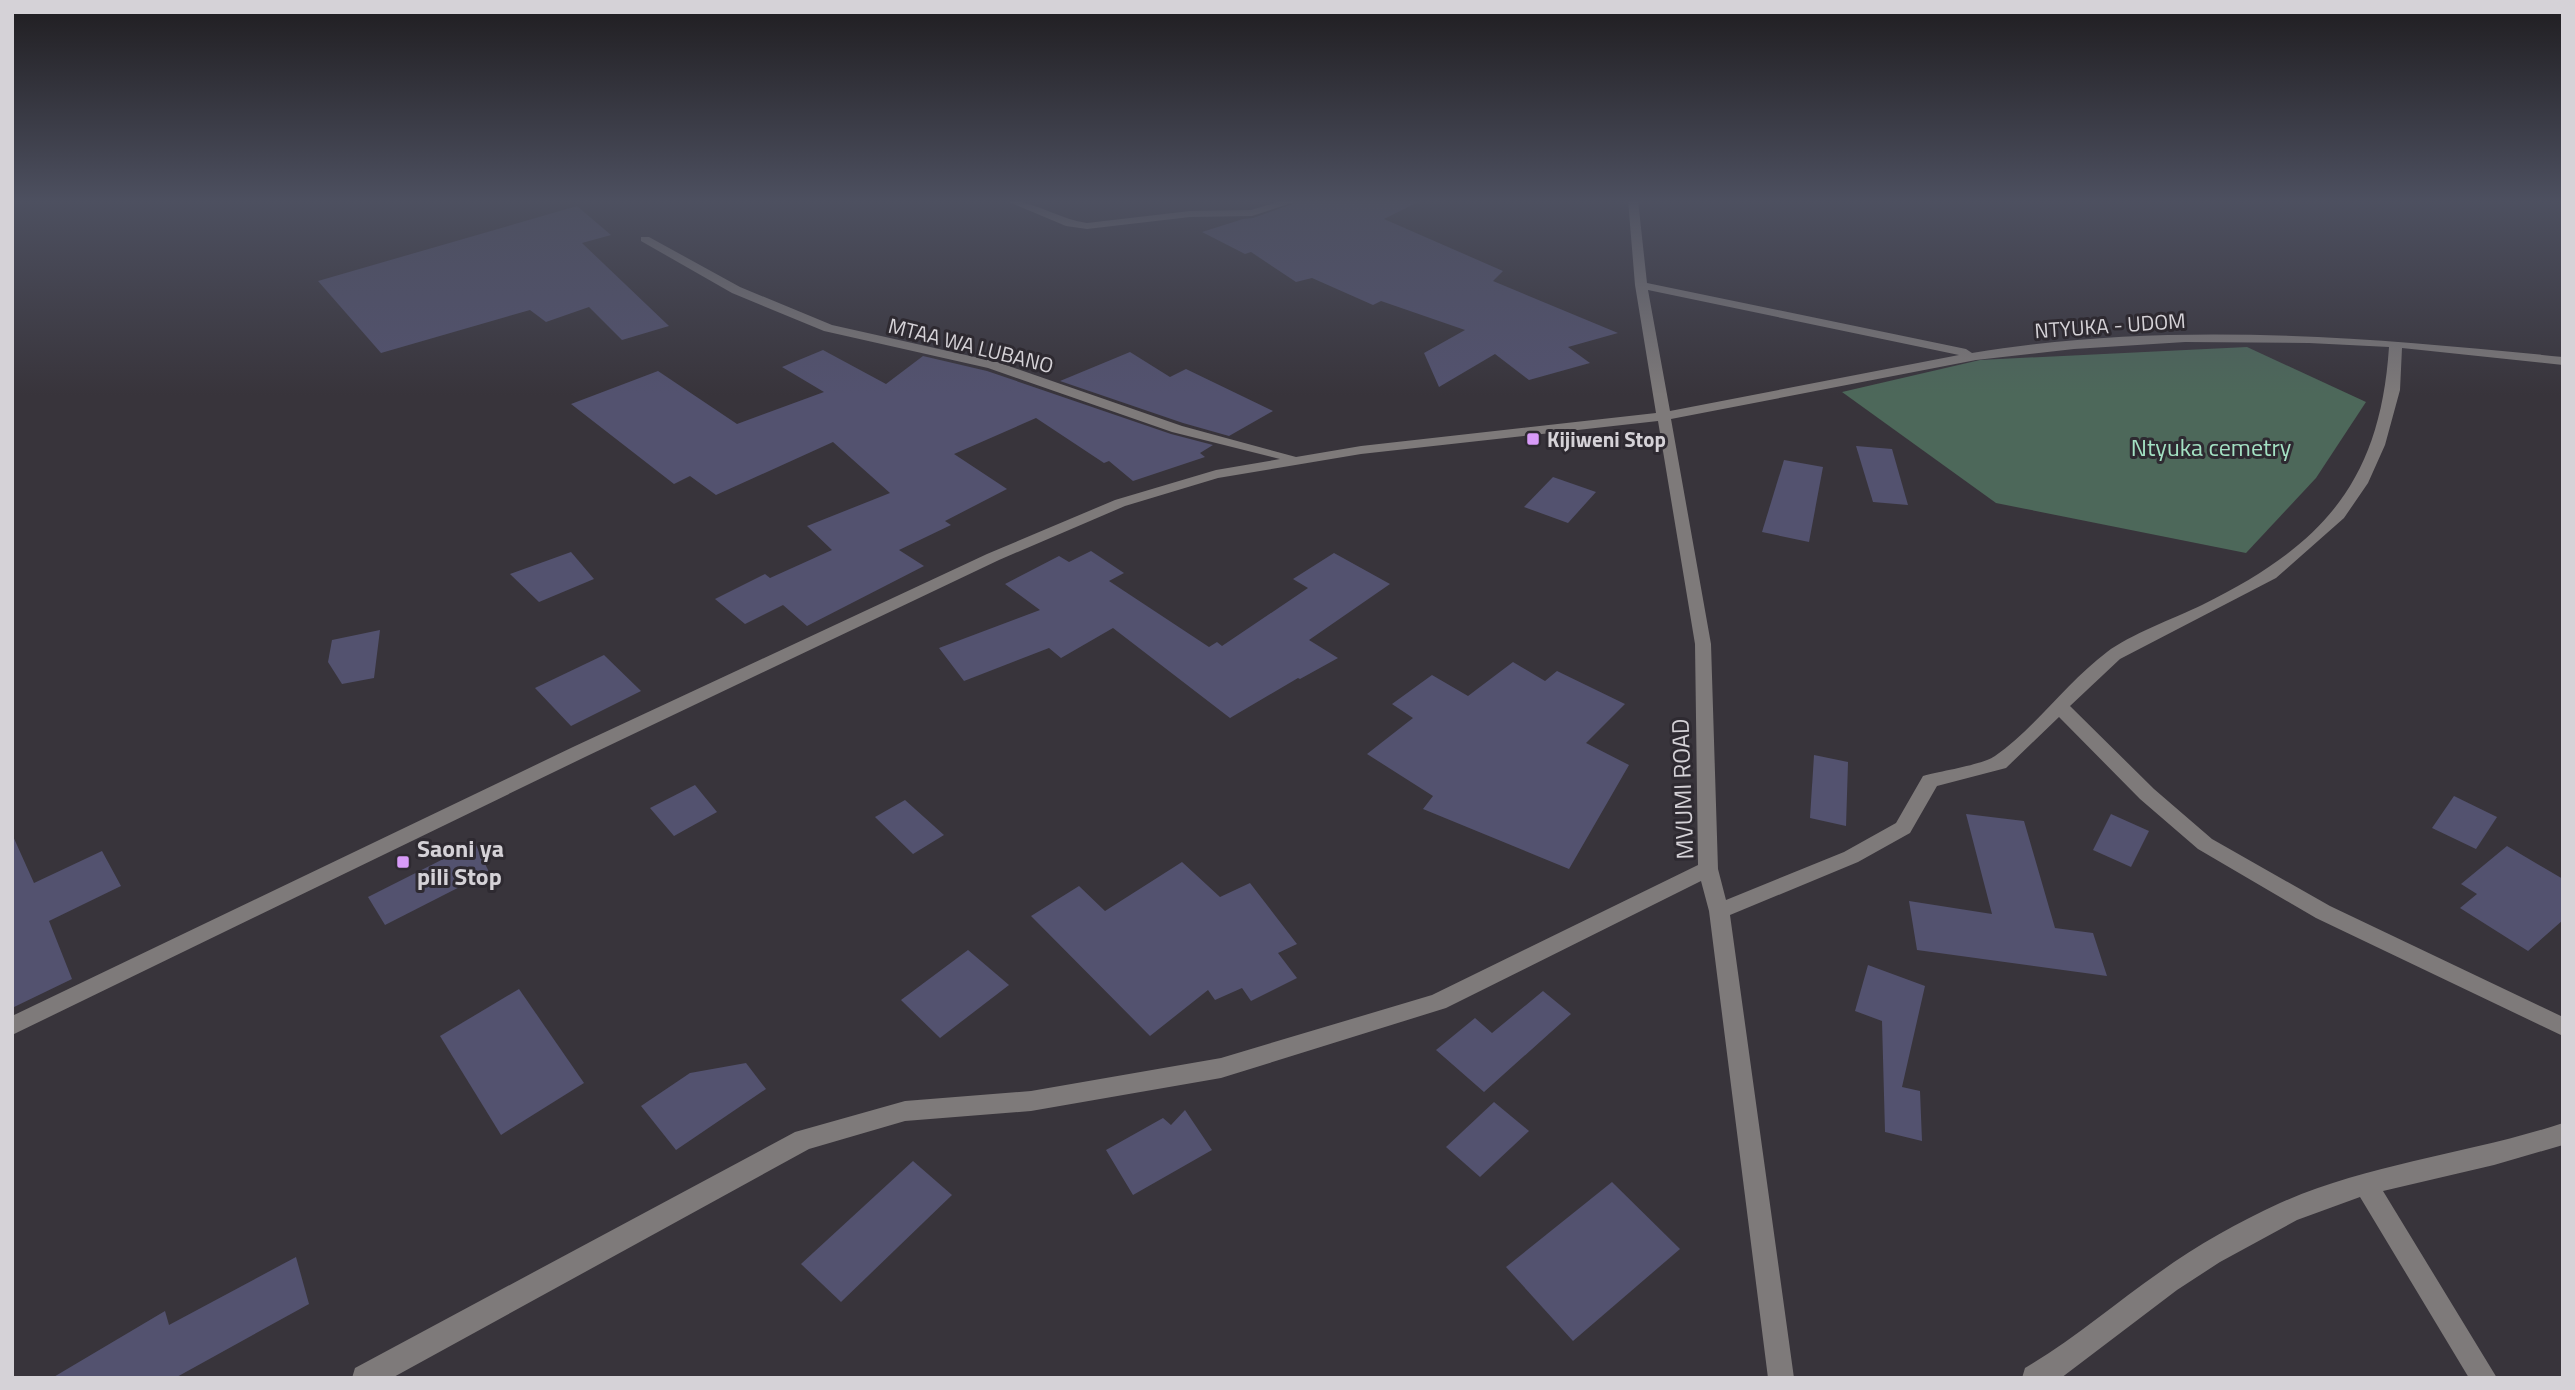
<svg xmlns="http://www.w3.org/2000/svg" width="2575" height="1390" font-family="'Titillium Web',sans-serif">
<style>
.green{fill:#4d685a}
.building{fill:#53526f}
.lines{fill:none;stroke-linecap:round;stroke-linejoin:round}
.minor{fill:#7e7a7a;fill-rule:evenodd}
.poi-dot{fill:#d89bf8;stroke:#2e2a31;stroke-width:2.5}
.labels{text-anchor:middle;dominant-baseline:central;stroke-width:6;stroke-linejoin:round;paint-order:stroke}
.far-street-label{font-size:21px;fill:#d5d2d7;stroke:#2e2a31}
.far-poi-label{font-size:21px;font-weight:bold;fill:#d5d2d7;stroke:#2e2a31;text-anchor:start}
.park-label{font-size:24px;fill:#a3e1c3;stroke:#2e2a31}
.street-label{font-size:24px;fill:#d5d2d7;stroke:#2e2a31}
.poi-label{font-size:24px;font-weight:bold;fill:#d5d2d7;stroke:#2e2a31;text-anchor:start}
</style>
<rect width="100%" height="100%" fill="#38343b"/>
<!-- green -->
<path class="green" d="M2247 347 2366 402 2316 478 2246 553 1996 503 1842 392 1980 360Z"/>
<!-- building -->
<g class="building">
<path d="M1303 200H1422L1384 219 1503 271 1493 281 1618 333 1568 347 1590 363 1529 380 1495 354 1439 387 1424 353 1465 330 1381 301 1373 305 1312 278 1296 282 1251 252 1245 254 1202 232 1243 219 1253 218Z"/>
<path d="M577 206 611 235 582 243 669 326 622 340 589 307 546 322 530 310 381 353 318 281Z"/>
<path d="M823 350 886 384 923 356 987 371 1171 434 1213 445 1200 453 1205 457 1133 481 1109 461 1104 463 1036 418 954 454 1007 489 945 521 951 525 899 550 924 566 807 626 783 605 745 624 715 599 765 574 770 578 832 550 807 526 890 493 833 442 716 495 690 476 674 484 571 404 658 371 737 424 824 392 782 367Z"/>
<path d="M1130 352 1170 377 1186 369 1273 411 1229 436 1183 423 1060 381Z"/>
<path d="M1856 446 1892 449 1908 505 1873 502Z"/>
<path d="M1784 460 1823 467 1809 542 1762 532Z"/>
<path d="M1553 477 1596 492 1568 523 1524 507Z"/>
<path d="M1091 551 1124 573 1109 581 1209 647 1217 642 1222 646 1308 588 1293 579 1334 553 1390 584 1309 640 1338 658 1300 679 1298 678 1230 718 1113 628 1061 658 1049 648 964 681 939 648 1040 610 1005 584 1059 556 1069 562Z"/>
<path d="M571 552 594 579 539 602 510 574Z"/>
<path d="M380 630 374 678 342 684 328 662 332 640Z"/>
<path d="M604 655 641 691 571 726 535 688Z"/>
<path d="M1513 662 1545 681 1557 671 1625 704 1586 743 1629 765 1569 869 1423 809 1433 796 1367 754 1413 718 1392 704 1432 675 1468 696Z"/>
<path d="M1814 755 1848 762 1846 826 1810 818Z"/>
<path d="M695 785 717 812 674 836 650 808Z"/>
<path d="M2454 796 2497 817 2476 849 2432 828Z"/>
<path d="M905 800 944 835 913 854 875 817Z"/>
<path d="M1966 814 2024 821 2055 928 2093 933 2107 976 1917 950 1909 901 1992 914Z"/>
<path d="M2111 814 2149 831 2131 867 2093 850Z"/>
<path d="M12 834 34 883 102 851 121 886 49 921 72 979 12 1008Z"/>
<path d="M475 843 489 872 385 925 368 897Z"/>
<path d="M2507 846 2563 879V920L2528 951 2460 908 2477 894 2461 884Z"/>
<path d="M1182 862 1220 897 1250 883 1297 944 1278 953 1297 978 1251 1001 1242 988 1215 1000 1208 990 1150 1036 1031 916 1079 886 1105 911Z"/>
<path d="M968 950 1009 985 940 1038 901 1000Z"/>
<path d="M1868 965 1925 986 1902 1087 1920 1091 1922 1141 1885 1132 1882 1021 1855 1011Z"/>
<path d="M519 989 584 1083 501 1135 440 1036Z"/>
<path d="M1543 991 1571 1014 1484 1092 1436 1050 1475 1018 1492 1033Z"/>
<path d="M746 1063 766 1089 676 1150 641 1106 690 1073Z"/>
<path d="M1494 1102 1529 1131 1480 1177 1446 1147Z"/>
<path d="M1185 1110 1212 1150 1133 1195 1106 1150 1163 1118 1171 1125Z"/>
<path d="M913 1161 952 1195 841 1302 801 1264Z"/>
<path d="M1612 1182 1680 1249 1573 1341 1506 1267Z"/>
<path d="M296 1257 309 1304 175 1378H52L165 1311 169 1325Z"/>
</g>
<g class="lines">
<!-- minor -->
<g class="minor">
<path d="M1004 200C1033 200 1058 219 1087 223L1190 211 1251 210 1284 200H1301L1252 216 1190 217 1087 229 1066 226Z"/>
<path d="M1628 200H1638L1647 283 1966 349 1972 353C2168 320 2367 337 2563 357V365L2402 348 2400 390 2385 445 2368 483 2344 518 2276 578 2120 659 2070 706 2154 789 2212 839 2330 906 2563 1017V1036L2316 918 2198 849 2140 799 2059 717 2006 768 1937 786 1910 833 1858 862 1730 915 1794 1378H1768L1709 911 1701 881 1446 1008 1221 1078 1031 1111 905 1121 809 1149 392 1378H352L355 1368 795 1132 905 1101 1031 1091 1221 1058 1432 995 1698 865 1695 644 1658 421 1361 454 1218 478 1125 506 999 560 585 757 12 1035V1016L573 747 987 554 1115 500 1216 470 1280 459 1172 432 988 368 824 331 732 293 641 241V237H649L740 287 832 325 997 362 1182 426 1296 457 1361 446 1656 413 1635 285ZM1648 290 1959 355 1670 411ZM2185 342 2309 343 2389 347C2380 484 2321 546 2202 605 2175 618 2129 635 2107 652 2067 682 2035 728 1995 756 1982 765 1940 771 1923 776L1896 823 1844 852 1726 900 1718 869 1711 644 1671 419 1976 360 2074 349Z"/>
<path d="M2563 1123V1145L2494 1165 2383 1191 2497 1378H2469L2360 1197 2297 1220 2220 1262 2177 1290 2061 1378H2022L2025 1368C2073 1340 2114 1304 2160 1272 2197 1245 2239 1222 2280 1203 2371 1163 2469 1154 2563 1123Z"/>
</g>
</g>
<!-- sky -->
<linearGradient id="sky" x2="0" y2="1"><stop stop-color="#1f1d20"/><stop offset="0.51" stop-color="#4d5060"/><stop offset="1" stop-color="#4d5060" stop-opacity="0"/></linearGradient>
<rect width="2575" height="395" fill="url(#sky)"/>
<!-- markers -->
<g class="poi-dot">
<rect x="1526" y="432" width="14" height="14" rx="3.5"/>
<rect x="396" y="855" width="14" height="14" rx="3.5"/>
</g>
<g class="labels">
<!-- far-street labels -->
<g class="far-street-label">
<text transform="translate(2110 325) rotate(-4)">NTYUKA - UDOM</text>
<text transform="translate(971 345) rotate(14)">MTAA WA LUBANO</text>
</g>
<!-- far-poi labels -->
<g class="far-poi-label">
<text x="1547" y="439">Kijiweni Stop</text>
</g>
<!-- park labels -->
<g class="park-label">
<text x="2211" y="447">Ntyuka cemetry</text>
</g>
<!-- street labels -->
<g class="street-label">
<text transform="translate(1682 789) rotate(-92)">MVUMI ROAD</text>
</g>
<!-- poi labels -->
<g class="poi-label">
<text x="417" y="848">Saoni ya<tspan x="417" dy="28">pili Stop</tspan></text>
</g>
</g>
<!-- border -->
<rect width="2575" height="1390" fill="none" stroke="#d5d2d7" stroke-width="28"/>
</svg>
